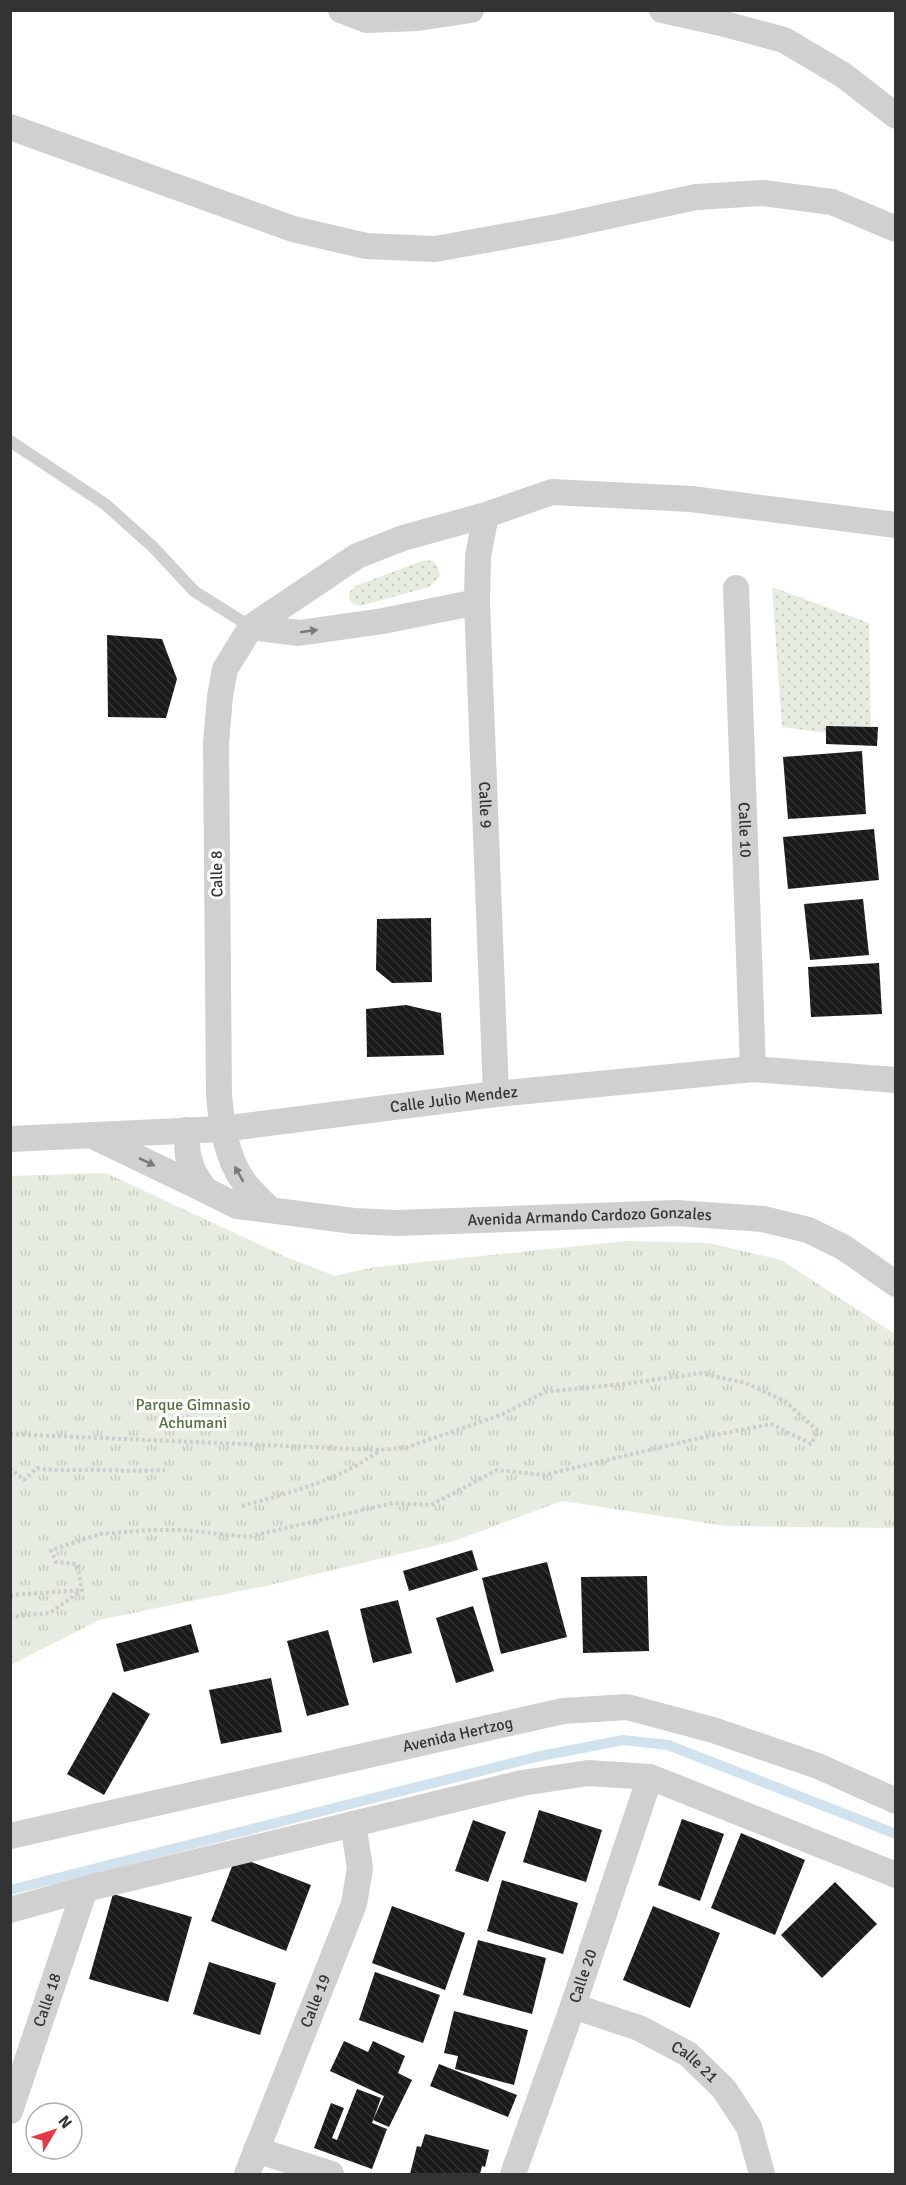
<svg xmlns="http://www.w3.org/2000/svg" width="906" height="2185" font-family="Signika,sans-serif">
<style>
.grass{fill:url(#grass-dots)}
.park{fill:url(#park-tufts)}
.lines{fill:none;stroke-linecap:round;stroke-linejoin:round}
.stream{stroke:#cfe2ee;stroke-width:10}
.building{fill:url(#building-back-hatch)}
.path{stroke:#cdcdcd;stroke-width:4;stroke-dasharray:3 3;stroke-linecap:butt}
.service{stroke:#d0d0d0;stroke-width:12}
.minor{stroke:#d0d0d0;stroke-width:26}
.oneway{fill:#7a7a7a}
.labels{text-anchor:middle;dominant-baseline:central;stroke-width:6;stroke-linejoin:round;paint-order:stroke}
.street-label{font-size:16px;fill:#333;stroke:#fff}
.park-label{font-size:16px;fill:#56703f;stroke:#fff}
</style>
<defs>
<pattern id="grass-dots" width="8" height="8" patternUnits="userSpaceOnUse" patternTransform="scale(1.5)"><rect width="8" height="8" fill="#e6ecdf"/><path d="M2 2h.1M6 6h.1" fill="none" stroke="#c6cbc0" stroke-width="1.8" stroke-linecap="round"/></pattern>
<pattern id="park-tufts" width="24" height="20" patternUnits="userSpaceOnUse" patternTransform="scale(1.5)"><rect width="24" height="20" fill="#e6ecdf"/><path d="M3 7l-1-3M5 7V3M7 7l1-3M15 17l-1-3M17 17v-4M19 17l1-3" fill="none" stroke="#c6cbc0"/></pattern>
<pattern id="building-back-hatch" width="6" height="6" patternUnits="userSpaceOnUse" patternTransform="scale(1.5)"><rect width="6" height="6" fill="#1a1a1a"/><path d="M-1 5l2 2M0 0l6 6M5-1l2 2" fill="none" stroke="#333"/></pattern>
</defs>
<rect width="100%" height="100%" fill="#fff"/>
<!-- grass -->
<g class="grass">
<path d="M425 560 433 561 438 568 440 576 429 587 360 606C351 604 349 601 349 593L355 586Z"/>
<path d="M772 587 869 623 871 726H827V733L782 727Z"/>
</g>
<!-- park -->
<path class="park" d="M106 1173 286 1257 335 1276 375 1267 626 1241 709 1243 781 1260 895 1334V1528L726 1526 562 1501 454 1541 270 1585 99 1620 11 1665V1176Z"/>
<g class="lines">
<!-- stream -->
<path class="stream" d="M10 1890 536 1757 623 1740 668 1745 896 1834"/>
</g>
<!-- building -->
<g class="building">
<path d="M107 635 162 639 177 679 166 718 108 717Z"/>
<path d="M826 726 878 727 877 746 826 744Z"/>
<path d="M862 751 866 814 788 819 783 757Z"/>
<path d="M874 829 879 880 788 889 783 837Z"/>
<path d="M863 899 869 955 810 960 804 904Z"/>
<path d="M431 918 432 982 392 983 376 970 377 919Z"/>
<path d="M879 963 882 1014 811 1017 808 967Z"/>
<path d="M406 1005 441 1013 444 1055 367 1057 366 1009Z"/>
<path d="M472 1550 478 1570 409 1591 403 1571Z"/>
<path d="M547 1562 567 1637 501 1654 482 1578Z"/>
<path d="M647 1576 649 1651 583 1653 581 1577Z"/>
<path d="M398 1600 412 1653 373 1663 360 1609Z"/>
<path d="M473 1606 494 1671 456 1683 436 1618Z"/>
<path d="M191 1624 199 1652 124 1672 116 1644Z"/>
<path d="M328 1630 349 1705 307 1716 287 1641Z"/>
<path d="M271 1678 282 1732 221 1744 209 1690Z"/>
<path d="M113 1692 150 1714 104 1795 67 1774Z"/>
<path d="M539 1810 602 1830 586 1882 523 1862Z"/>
<path d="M682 1819 724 1834 700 1901 658 1885Z"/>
<path d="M473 1820 506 1832 488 1882 455 1871Z"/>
<path d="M741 1833 805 1860 775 1935 711 1908Z"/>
<path d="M236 1856 311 1885 286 1951 211 1921Z"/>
<path d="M502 1880 578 1903 563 1954 487 1931Z"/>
<path d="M835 1882 877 1924 822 1978 781 1935Z"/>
<path d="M113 1894 192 1917 168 2002 89 1979Z"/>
<path d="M392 1906 465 1933 445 1990 372 1963Z"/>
<path d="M653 1906 720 1933 690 2008 623 1980Z"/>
<path d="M478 1940 546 1958 532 2014 463 1995Z"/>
<path d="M209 1962 276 1983 260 2035 193 2014Z"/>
<path d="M375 1972 440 1995 423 2043 359 2020Z"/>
<path d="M454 2011 528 2030 514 2085 455 2069 458 2056 444 2053Z"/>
<path d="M344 2041 368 2052 373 2041 405 2056 398 2073 412 2080 389 2127 373 2120 384 2096 330 2071Z"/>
<path d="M439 2064 517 2095 508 2117 430 2086Z"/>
<path d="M357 2089 381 2098 372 2123 387 2129 372 2169 314 2148 331 2103 344 2108 332 2138 337 2140Z"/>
<path d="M425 2134 489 2150 485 2167 482 2166 480 2174H410L417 2146 421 2147Z"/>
</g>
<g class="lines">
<!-- path -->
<g class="path">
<path d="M10 1434 380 1450 408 1447 503 1414 545 1392 632 1383 701 1373 745 1383 785 1401 818 1431 811 1444 771 1424 700 1438 544 1475 497 1470 431 1505 393 1503 247 1537 184 1530H151L100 1534 51 1550 56 1562 77 1564 82 1590 50 1613 10 1617"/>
<path d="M10 1468 24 1480 37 1468C59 1472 81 1469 103 1470 124 1471 144 1471 165 1470"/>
<path d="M242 1506C292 1492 337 1481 379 1451"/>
<path d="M10 1595 82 1590"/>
</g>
<!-- service -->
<path class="service" d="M10 441 105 504 153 547 194 591 251 627"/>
<!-- minor -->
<g class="minor">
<path d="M341 10 367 20 418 18 471 10"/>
<path d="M662 10 721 23 784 40 843 75 896 116"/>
<path d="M10 127 293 229 366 246 435 249 557 227 696 197 763 193 832 202 896 229"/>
<path id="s1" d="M486 515 478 556 477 602 496 1094"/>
<path id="s2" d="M736 588 753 1069"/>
<path d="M251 627 299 633 383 621 477 602"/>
<path id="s3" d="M186 1130 188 1156 194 1173 205 1190 237 1206 354 1221 397 1223 676 1213 763 1219 808 1230 843 1247 896 1284"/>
<path d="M97 1138 205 1190"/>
<path id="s4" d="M10 1139 222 1129 496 1094 753 1069 896 1080"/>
<path d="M270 1210C262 1201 251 1192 244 1182 226 1157 222 1126 219 1096L216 743 220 696 225 669 251 627 357 556 403 538 486 515 552 492 691 499 896 525"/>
<path id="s5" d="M10 1836 563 1711 627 1707 713 1730 818 1766 896 1801"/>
<path d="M10 1910 85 1889 522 1783 588 1773 650 1777 896 1875"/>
<path id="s6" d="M573 2006 639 2028 688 2054 724 2089 749 2127 762 2174"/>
<path id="s7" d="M10 2111 85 1889"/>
<path d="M256 2150 331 2174"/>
<path id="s8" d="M247 2174 354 1904 360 1868 353 1824"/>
<path id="s9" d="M513 2174 573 2006 650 1777"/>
</g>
</g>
<!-- one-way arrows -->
<defs><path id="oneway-solid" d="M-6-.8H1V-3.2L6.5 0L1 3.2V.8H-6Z" transform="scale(1.5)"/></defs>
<g class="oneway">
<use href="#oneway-solid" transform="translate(309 631) rotate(-8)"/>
<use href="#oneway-solid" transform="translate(147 1162) rotate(26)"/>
<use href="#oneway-solid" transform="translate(239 1174) rotate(-119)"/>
</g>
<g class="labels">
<!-- street labels -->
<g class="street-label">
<text stroke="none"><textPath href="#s1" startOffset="291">Calle 9</textPath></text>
<text stroke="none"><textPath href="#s2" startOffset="242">Calle 10</textPath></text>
<text transform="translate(217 874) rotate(-91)">Calle 8</text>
<text stroke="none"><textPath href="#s4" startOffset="446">Calle Julio Mendez</textPath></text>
<text stroke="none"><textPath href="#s3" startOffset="454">Avenida Armando Cardozo Gonzales</textPath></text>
<text stroke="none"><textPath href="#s5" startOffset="459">Avenida Hertzog</textPath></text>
<text stroke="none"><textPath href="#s9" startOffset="210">Calle 20</textPath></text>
<text stroke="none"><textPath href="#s7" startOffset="117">Calle 18</textPath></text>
<text stroke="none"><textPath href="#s8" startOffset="186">Calle 19</textPath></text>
<text stroke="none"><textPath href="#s6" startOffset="135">Calle 21</textPath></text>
</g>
<!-- park labels -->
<g class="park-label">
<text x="193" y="1405">Parque Gimnasio<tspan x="193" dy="18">Achumani</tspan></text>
</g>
</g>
<!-- border -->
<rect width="906" height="2185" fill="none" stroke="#333333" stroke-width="24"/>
<!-- north arrow -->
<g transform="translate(54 2131) rotate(51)"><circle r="28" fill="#ffffff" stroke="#adadad" stroke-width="1.5"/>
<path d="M0-4.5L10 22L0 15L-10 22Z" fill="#e63946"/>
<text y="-9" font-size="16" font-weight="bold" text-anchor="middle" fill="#333333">N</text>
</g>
</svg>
